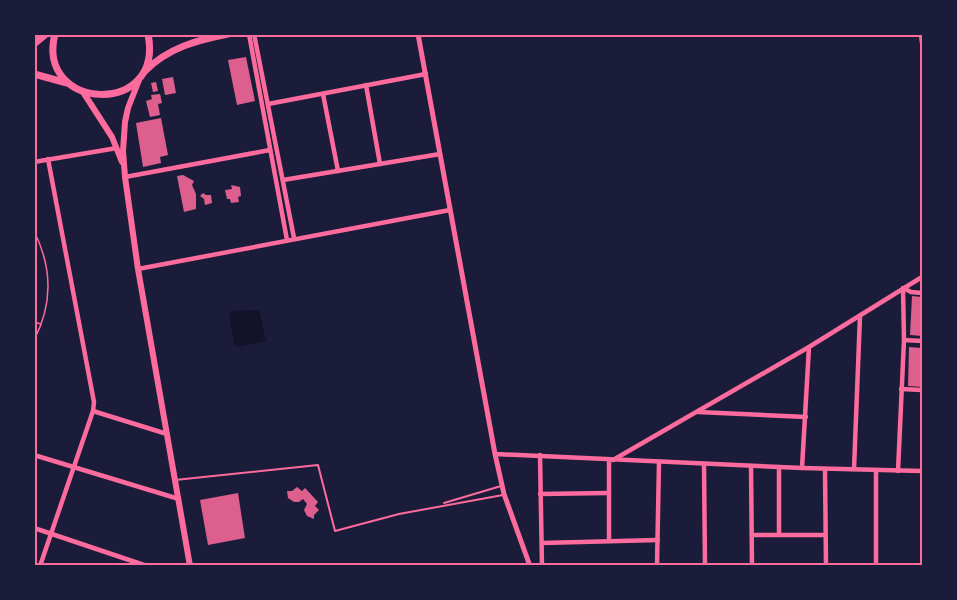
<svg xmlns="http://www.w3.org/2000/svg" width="957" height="600" font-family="'Asap Condensed',sans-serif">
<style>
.water{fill:#12122b}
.building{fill:#dd5f8e}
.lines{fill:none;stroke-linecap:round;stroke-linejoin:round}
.path{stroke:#ff6b9d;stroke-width:1.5}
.service{stroke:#ff6b9d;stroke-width:2}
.minor{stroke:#ff6b9d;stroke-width:4.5}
.tertiary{stroke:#ff6b9d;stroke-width:5}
.secondary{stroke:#ff6b9d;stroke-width:6}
.trunk{stroke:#ff6b9d;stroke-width:7}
.neatline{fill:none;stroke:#ff6b9d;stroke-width:2}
</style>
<rect width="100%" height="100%" fill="#1b1b3a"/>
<!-- water -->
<path class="water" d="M259 310 266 341 238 347 234 344 229 314 232 311Z"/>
<!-- building -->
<g class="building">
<path d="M246 57 255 101 237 105 228 60Z"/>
<path d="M173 77 176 93 165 95 162 79Z"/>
<path d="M156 82 158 91 153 92 151 83Z"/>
<path d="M160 94 162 103 158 104 160 115 150 117 146 101 152 99 151 95Z"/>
<path d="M161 118 168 155 160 157 161 163 143 167 136 123Z"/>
<path d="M183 175 194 181 192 185 196 194V209L184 212 177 176Z"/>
<path d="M231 185 240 187 241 196 238 197 239 202 231 203 230 199H227L225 190 232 189Z"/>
<path d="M203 193 206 195H211L212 203 205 205 204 199 200 196Z"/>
<path d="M912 296 922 297V336L910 335Z"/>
<path d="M909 347 922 348V387L908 386Z"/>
<path d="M297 487 302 491 305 488 318 502 315 506 319 510 314 515V519L307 516 304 510 307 504 303 499 299 502H294L288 498 287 491H292Z"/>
<path d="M238 493 245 538 208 545 200 500Z"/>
</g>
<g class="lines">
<!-- path -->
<g class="path">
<path d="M34 231C52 267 53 304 34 340"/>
<path d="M34 322 41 324"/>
</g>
<!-- service -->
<g class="service">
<path d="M175 480 318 465 335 531 399 514 503 495"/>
<path d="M444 503 501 486"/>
</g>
<!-- minor -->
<g class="minor">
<path d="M249 34 287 240"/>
<path d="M254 34 294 238"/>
<path d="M921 34 922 43"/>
<path d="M366 85 380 164"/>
<path d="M323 94 338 171"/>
<path d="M268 104 426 74"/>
<path d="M34 162 117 148"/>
<path d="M125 177 270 150"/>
<path d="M283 180 440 154"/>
<path d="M138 269 450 210"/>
<path d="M904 340 922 341"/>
<path d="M901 389 922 390"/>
<path d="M93 411 167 434"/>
<path d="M698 412 806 417"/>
<path d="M495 454 802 468 922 471"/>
<path d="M34 455 179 499"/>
<path d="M540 455 542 566"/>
<path d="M609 460V541"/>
<path d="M613 460 809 347 922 277"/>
<path d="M704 464 705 566"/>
<path d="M751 466 752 566"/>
<path d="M802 468 809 347"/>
<path d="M825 469 826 566"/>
<path d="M854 469 860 316"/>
<path d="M876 470V566"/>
<path d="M898 471 904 340 903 288 911 292 922 293"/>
<path d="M540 494 609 493"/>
<path d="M34 528 147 566"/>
<path d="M752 535H825"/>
<path d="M779 535V467"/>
<path d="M542 543 658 540"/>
<path d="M40 566 93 411 94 402 48 159"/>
<path d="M657 566 659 462"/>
</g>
<!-- tertiary -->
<path class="tertiary" d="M418 34 495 454 504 494 530 566"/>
<!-- secondary -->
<g class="secondary">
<path d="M139 80 128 108 125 122 123 151 125 177 138 269 190 566"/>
<path d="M83 92 112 137 122 162"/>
</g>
<!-- trunk -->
<g class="trunk">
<path d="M55 34C35 111 165 118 148 34"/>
<path d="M34 44 46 34"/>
<path d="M145 71C168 48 197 40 228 34"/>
<path d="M34 74 67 83"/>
</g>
</g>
<!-- border -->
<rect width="957" height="600" fill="none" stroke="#1b1b3a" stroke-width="72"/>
<rect x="36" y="36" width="885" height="528" class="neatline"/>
</svg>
